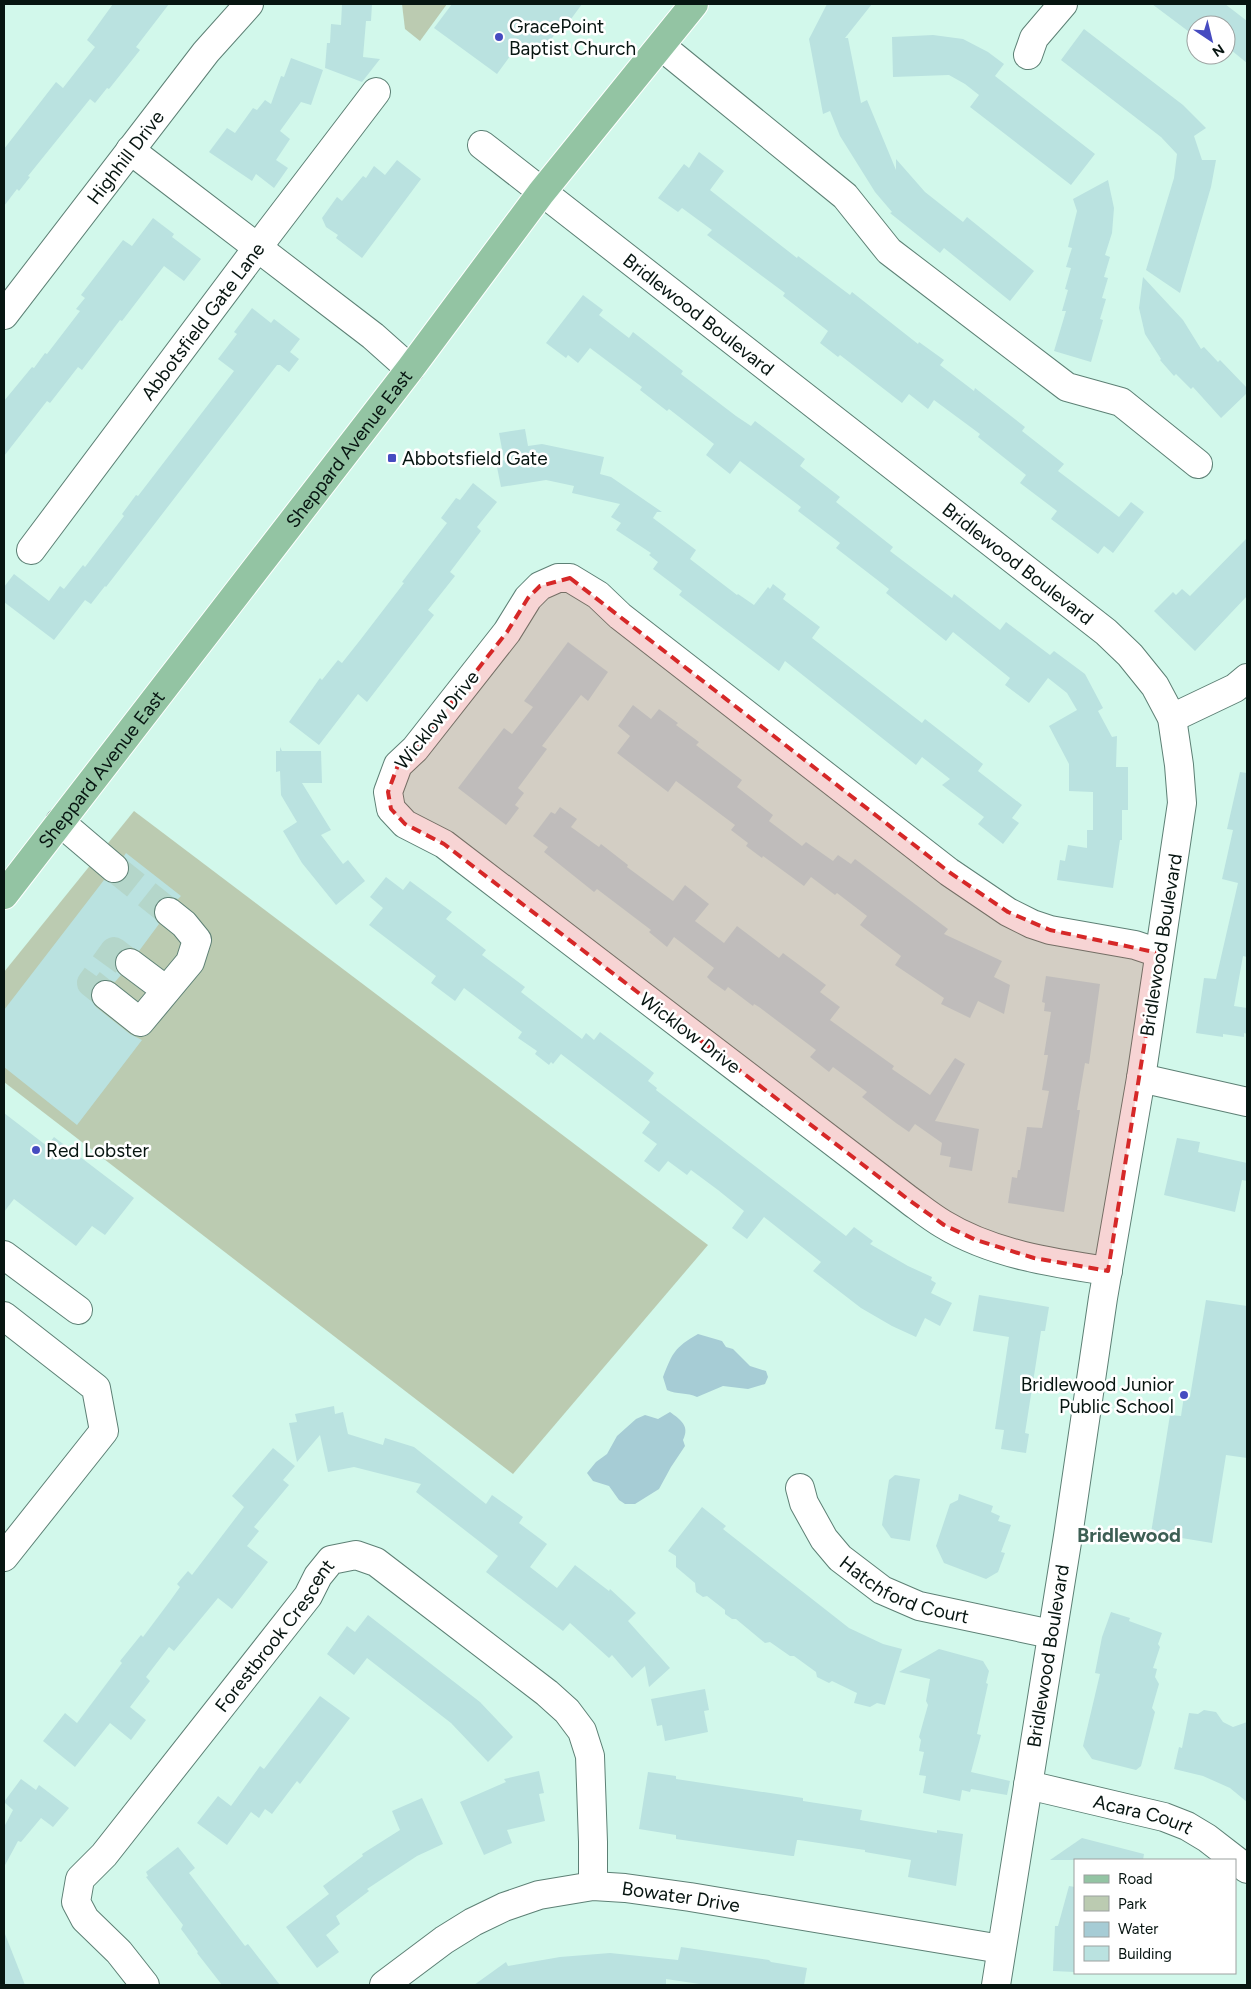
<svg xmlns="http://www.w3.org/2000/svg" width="1251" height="1989" font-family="Figtree,sans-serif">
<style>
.green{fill:#bbcbb1}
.water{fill:#a6ccd5}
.building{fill:#bae2e0}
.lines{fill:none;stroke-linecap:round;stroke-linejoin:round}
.minor-tunnel{stroke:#b4d6ca;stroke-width:28;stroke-dasharray:28 14;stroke-linecap:butt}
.minor-casing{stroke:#5d8075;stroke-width:30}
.major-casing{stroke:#fff;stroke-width:30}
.minor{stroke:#fff;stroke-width:28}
.major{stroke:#93c4a3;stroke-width:28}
.marked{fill:#d62828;fill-opacity:0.2;stroke:#d62828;stroke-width:4;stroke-dasharray:10 6;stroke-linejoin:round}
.poi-dot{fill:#464bc0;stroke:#fff;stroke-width:2}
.labels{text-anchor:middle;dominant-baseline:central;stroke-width:5;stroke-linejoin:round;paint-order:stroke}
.poi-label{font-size:19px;fill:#071511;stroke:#fff;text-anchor:start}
.street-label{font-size:19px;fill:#071511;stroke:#fff}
.neighbourhood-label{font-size:20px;font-weight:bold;fill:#3d5f54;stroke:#fff}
</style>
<rect width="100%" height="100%" fill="#d2f8eb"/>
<!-- green -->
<g class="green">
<path d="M402 4H447L420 41 405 29Z"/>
<path d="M134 811 708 1245 513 1474 4 1082V972Z"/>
</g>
<!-- water -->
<g class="water">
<path d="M698 1334 722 1341 726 1347 733 1349 750 1366 766 1371 768 1377 765 1384 748 1389 723 1386 697 1397C687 1392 677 1395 667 1390L663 1377C673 1352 674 1348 698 1334Z"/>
<path d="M670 1412C681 1420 690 1426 683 1440L685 1446 671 1467 659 1489 635 1504H625L619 1500 609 1486 593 1481 587 1473 596 1462 607 1454 617 1436 636 1419 645 1415 658 1419Z"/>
</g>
<!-- building -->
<g class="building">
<path d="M113 4H169L136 47 140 50 109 89 107 88 95 103 90 99 28 176 30 177 19 191 17 189 4 206V149L56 82 63 88 95 47 87 40Z"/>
<path d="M342 4H372L371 21H366L363 57 380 59 362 82 325 68 327 43H330L331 24 341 25Z"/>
<path d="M452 4H582L563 30 560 27 538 58 519 44 497 74 434 28Z"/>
<path d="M827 4H872L845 38H848L861 103 867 100 896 170V159L925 192 963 222 967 217 1034 271 1010 301 944 248 940 253 890 213 892 212 875 192 840 136 830 111 823 114 809 39Z"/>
<path d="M1152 4H1225L1247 21V63L1231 50 1227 55 1226 54V25H1196V37Z"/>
<path d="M1084 29 1183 105 1206 128 1194 136 1202 160H1216L1211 187 1180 293 1146 270 1174 178 1177 154 1161 137 1061 60Z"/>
<path d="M933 35 963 39 988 52 1004 64 995 76 1095 154 1071 185 970 107 979 95 965 84 949 75 893 77 892 37Z"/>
<path d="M291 58 323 70 311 105 301 102 280 131 290 139 276 160 288 168 274 188 256 174 252 181 209 152 227 128 235 133 253 108 257 110 265 100 271 104 281 76 284 77Z"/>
<path d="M699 152 724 171 710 190 797 258 798 256 850 295 852 292 918 344 919 342 944 360 940 365 974 391 975 388 1025 427 1022 431 1064 464 1058 471 1119 517 1131 502 1144 512 1113 553 1104 546 1098 554 1051 519 1057 511 1020 483 1026 475 978 437 980 434 934 400 928 409 909 394 902 403 840 355 838 357 820 343 828 331 783 296 785 293 707 235 712 230 682 208 678 212 658 198 684 164 689 168Z"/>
<path d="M397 160 421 179 362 258 336 238 338 235 326 227 322 218 337 197 342 201 363 176 366 178 374 166 385 175Z"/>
<path d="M1108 180 1114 208 1112 233 1105 255 1110 257 1104 277 1108 278 1102 298 1106 299 1100 319 1103 320 1091 362 1054 351 1066 311H1062L1068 290 1065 289 1071 268 1066 267 1072 248 1068 247 1077 211 1073 199Z"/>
<path d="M153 218 174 234 172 237 201 259 184 281 164 266 122 321 120 320 82 370 78 367 50 403 47 401 4 456V401L32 367 34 368 45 353 47 354 80 311 76 309 85 298 81 295 123 240 132 246Z"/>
<path d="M1143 277 1183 320 1201 349 1204 347 1218 362 1220 360 1247 388V393L1221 418 1193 387 1191 389 1176 374 1174 376 1160 360 1161 359 1145 334 1139 308Z"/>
<path d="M583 295 603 310 599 315 629 338 633 332 683 371 681 374 736 416 751 426 755 421 805 459 800 466 840 497 836 502 893 547 890 551 952 598 954 594 1000 630 1006 622 1050 655 1054 651 1085 674 1103 708 1098 711 1112 737 1117 736 1116 767H1128V810H1122V840H1120L1113 888 1057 880 1060 860 1065 861 1068 845 1087 848V830H1093V792L1069 791V764L1049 726 1077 710 1067 693 1048 678 1029 703 1005 685 1010 678 953 632 946 641 886 593 889 589 836 548 840 543 798 511 801 507 740 461 730 474 706 455 714 444 669 409 667 411 640 390 642 387 590 348 578 363 568 355 566 358 546 343Z"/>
<path d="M252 308 271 323 274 319 300 339 290 352 299 359 289 372 280 365H277L106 587 105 586 91 604 85 600 54 640 4 602V587L14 574 49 601 60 586 64 589 83 565 85 567 124 516 122 514 136 495 138 496 234 371 218 359 237 334 234 332Z"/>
<path d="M525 429 528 446 542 444 604 457 600 474 611 477 662 512H657L653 518 696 550 690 559 737 595 738 594 754 605 768 587 770 589 773 584 786 594 783 599 820 627 812 638 922 723 925 719 983 764 978 771 1022 805 1012 818 1019 823 1003 844 978 824 984 817 942 785 950 779 922 757 916 765 785 661 779 671 679 595 682 591 653 569 658 562 649 555 651 553 616 530 621 523 611 517 620 504 572 493 574 486 546 480 501 487 496 462 504 460 499 433Z"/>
<path d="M473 483 497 502 477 527 481 531 450 572 455 576 428 610 434 615 367 702 358 694 319 745 289 722 320 678 322 680 338 660 342 663 361 639 404 583 402 582 447 523 441 518 456 498 460 500Z"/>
<path d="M1247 538V596L1195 651 1154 611 1173 592 1176 595 1182 589 1190 596Z"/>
<path d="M568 642 608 672 588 701 581 695 542 746 547 749 518 788 524 793 515 805 519 808 506 825 458 788 504 728 512 734 533 707 524 701Z"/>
<path d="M633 705 651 719 659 709 678 723 676 725 699 742 696 745 742 780 737 787 773 815 769 821 802 846 806 842 833 861 838 855 851 864 855 859 948 929 944 934 1002 961 994 977 1010 985 1004 1014 978 1001 970 1018 941 1004 944 998 895 965 901 956 860 925 867 916 837 893 835 895 811 877 804 886 763 856 762 858 746 846 748 843 731 830 735 825 676 781 668 792 617 753 630 736 618 726Z"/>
<path d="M280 747 282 751H321L322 783H302L331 830 321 835 343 864 348 860 365 881 336 905 302 863 283 831 297 822 281 795 280 771 276 772V751H280Z"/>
<path d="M1240 772 1247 773V957L1243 956 1234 1006 1247 1008V1034L1244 1033V1037L1223 1034V1037L1196 1033 1204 978 1216 979 1238 883 1222 879 1233 830 1227 829Z"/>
<path d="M560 807 577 819 571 827 599 847 601 844 628 865 627 867 673 901 685 885 709 904 695 921 724 943 737 926 779 958 783 953 826 985 820 992 840 1007 830 1020 894 1066 892 1069 930 1095 955 1058 965 1064 935 1121 979 1129 972 1171 949 1167 951 1157 940 1155 942 1143 915 1124 909 1132 896 1123 862 1097 867 1092 833 1067 829 1072 810 1057 816 1050 759 1007 754 1004 753 1006 728 987 725 991 711 981 707 977 714 968 674 937 667 947 649 932 651 930 597 889 594 892 544 852 548 847 533 836 551 812 555 814Z"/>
<path d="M126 853 181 896 178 899 171 897H164L157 903 154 910V917L159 924 139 951 131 947 123 949 118 953 114 962 116 970 121 975 115 982 109 980H101L94 986 91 993 92 1001 96 1007 130 1034 142 1040 77 1125 4 1067V1010L104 880 112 883H119L126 878 129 870 128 862 124 856Z"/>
<path d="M386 877 403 890 410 881 452 912 446 919 486 950 482 955 525 987 521 992 582 1039 586 1033 594 1040 600 1032 628 1053 654 1073 648 1081 657 1088 656 1090 846 1236 854 1227 873 1241 870 1244 908 1266 932 1277 931 1280 936 1283 931 1293 952 1303 940 1326 925 1318 916 1337 892 1326 861 1308 813 1271 821 1262 764 1217 747 1239 732 1228 744 1211 718 1190 691 1170 687 1175 668 1161 659 1172 644 1161 657 1144 642 1133 650 1122 561 1054 553 1064 551 1062 549 1065 535 1054 537 1051 518 1038 522 1032 464 988 455 1001 431 983 436 976 369 925 383 908 370 897Z"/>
<path d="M1046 976 1100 984 1089 1064 1085 1063 1077 1110H1080L1064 1212 1008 1203 1012 1177 1017 1178 1018 1170H1020L1027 1127 1042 1128 1049 1091 1042 1090 1048 1055H1044L1051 1012 1044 1011 1045 1003 1042 1002Z"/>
<path d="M4 1113 47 1146 54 1137 134 1198 105 1235 92 1226 76 1246 14 1199 4 1212Z"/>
<path d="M1177 1138 1200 1142 1198 1152 1247 1163V1181L1242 1180 1235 1212 1164 1195Z"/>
<path d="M979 1295 1049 1307 1045 1331H1041L1025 1433 1029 1434 1026 1453 1001 1449 1004 1430 995 1429 1009 1337 973 1331Z"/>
<path d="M1206 1300 1247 1306V1458L1226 1455 1212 1543 1151 1533 1170 1415 1181 1416 1184 1396 1190 1397Z"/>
<path d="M334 1406 335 1414 343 1412 348 1434 383 1445 385 1438 414 1447 486 1504 492 1495 523 1517 519 1523 547 1544 530 1567 557 1588 575 1565 609 1591 610 1589 636 1613 628 1621 670 1668 649 1687 645 1666 632 1678 612 1655 609 1658 570 1623 563 1631 486 1572 498 1556 416 1492 421 1484 354 1467 328 1472 320 1435 297 1462 289 1423 297 1422 295 1414Z"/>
<path d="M273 1448 295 1466 283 1480 289 1485 254 1527 259 1531 247 1546 268 1562 232 1609 218 1598 174 1651 169 1647 146 1677 150 1681 130 1707 146 1720 131 1740 110 1723 75 1767 43 1741 65 1713 77 1723 122 1663 120 1661 141 1635 143 1637 170 1601 180 1587 177 1584 188 1571 192 1575 244 1507 232 1496Z"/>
<path d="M895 1475 920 1479 910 1541 891 1538 882 1525 889 1480Z"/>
<path d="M959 1494 993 1506 991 1512 1000 1516 998 1521 1011 1525 1001 1552 1005 1553 998 1572 986 1579 944 1563 936 1546 950 1504 958 1500Z"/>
<path d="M702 1507 726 1526 723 1529 849 1628 883 1644 902 1649 885 1705 877 1703 870 1707 854 1703 857 1693 832 1681 829 1683 817 1677 816 1672 794 1656H790L770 1642 765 1643 736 1619H732L725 1614V1610L707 1596 703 1597 696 1592 695 1583 676 1567V1556L668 1551Z"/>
<path d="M1111 1612 1130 1618 1129 1621 1162 1633 1158 1644 1160 1647 1153 1668 1157 1669 1155 1677 1159 1684 1152 1708 1155 1712 1141 1766 1136 1770 1092 1759 1083 1746 1100 1674 1095 1673 1102 1637Z"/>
<path d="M368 1615 480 1702 513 1737 488 1762 451 1723 367 1658 354 1675 327 1654 347 1626 355 1632Z"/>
<path d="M939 1649 983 1661 989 1671 986 1683 988 1684 977 1734 981 1735 971 1772 1010 1781 1007 1795 971 1789 970 1792 962 1790 960 1801 923 1793 926 1776 919 1775 924 1752 919 1751 921 1740 919 1737 928 1705 926 1701 930 1679 899 1672Z"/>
<path d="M705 1689 709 1710 704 1711 708 1732 665 1741 662 1725 657 1726 651 1699Z"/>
<path d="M320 1696 350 1718 300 1784 297 1781 272 1814 265 1809 259 1818 251 1812 227 1845 197 1823 218 1796 231 1806 260 1766 264 1769Z"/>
<path d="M1204 1710 1216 1712 1223 1722 1233 1727 1247 1722V1802L1230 1788 1203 1776 1174 1769 1179 1747 1182 1748 1189 1713 1198 1714Z"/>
<path d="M539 1771 544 1793 539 1794 545 1821 507 1830 512 1843 484 1855 460 1802 506 1782 504 1779Z"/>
<path d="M648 1772 676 1776V1779L803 1798V1801L862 1810 860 1820 937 1833V1830L963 1834 956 1886 908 1877 911 1860 865 1852V1850L799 1840H797L794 1856H792L676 1839V1835L639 1829Z"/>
<path d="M21 1779 36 1790 39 1785 69 1808 53 1827 41 1818 21 1842 18 1841 4 1867V1827L13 1810 4 1802Z"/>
<path d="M422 1798 443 1844 417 1856 367 1889 369 1891 336 1916 340 1924 326 1935 339 1952 317 1968 286 1927 329 1894 323 1886 363 1856 362 1854 400 1830 392 1811Z"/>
<path d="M1082 1838 1144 1854 1143 1860H1050Z"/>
<path d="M178 1847 195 1868 189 1873 245 1946 248 1944 280 1985H222L197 1953 198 1952 181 1929 183 1925 146 1877 148 1876 146 1872Z"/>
<path d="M1069 1886 1075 1887V1972L1053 1971 1055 1926H1058Z"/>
<path d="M4 1934H5L25 1985H4Z"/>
<path d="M681 1947 769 1960 771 1962 807 1968 804 1985H706L666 1979V1985H474L506 1962 508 1966 560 1957 610 1953 678 1960Z"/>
</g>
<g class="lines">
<!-- minor-tunnel -->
<g class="minor-tunnel">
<path d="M114 868 169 912"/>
<path d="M106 995 91 983 114 951 130 963"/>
</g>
<defs>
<g id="minor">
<path d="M661 46 845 196 889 251 1067 387 1121 402 1198 464"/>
<path d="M1028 55 1034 38 1063 4"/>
<path id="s1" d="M482 145 1106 632 1130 655 1155 686 1172 718 1179 765 1182 803 1141 1078 1103 1298 1068 1536 996 1985"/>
<path d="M130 150 373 336 410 369"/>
<path id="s2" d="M4 315 206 52 249 4"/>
<path id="s3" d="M31 550 270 231 376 92"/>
<path d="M1172 718 1235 688 1247 678"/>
<path d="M60 822 114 868"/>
<path d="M130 963 166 990"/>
<path d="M106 995 140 1022 190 962 197 940 184 924 169 912"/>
<path d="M1141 1078 1247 1102"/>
<path d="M4 1255 78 1310"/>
<path d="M1108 1271C1053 1263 992 1254 943 1224 931 1217 920 1208 909 1200L444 844 405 824 391 809 388 792 398 765 415 749 507 632 528 598 540 586 558 578H570L598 595 620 616 949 872 1008 912 1032 924 1050 930 1135 945 1159 953"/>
<path d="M4 1316 96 1388 104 1431 4 1557"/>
<path id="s4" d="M800 1488 804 1503 824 1539 840 1558 882 1590 919 1606 1051 1634"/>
<path id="s5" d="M1028 1785 1164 1817 1187 1826 1207 1838 1247 1869"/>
<path id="s6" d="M145 1985 119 1952 85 1919 76 1902 80 1879 104 1855 308 1596 318 1576 331 1560 356 1555 376 1562 547 1693 567 1711 582 1731 590 1756 593 1842V1886"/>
<path id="s7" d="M384 1985 444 1940 473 1922 504 1907 539 1895 593 1886 625 1888 690 1897 1001 1949"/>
</g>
<g id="major">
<path id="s8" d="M4 895 410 369 541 193 694 4"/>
</g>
</defs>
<!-- minor casing -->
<use href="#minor" class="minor-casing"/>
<!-- major casing -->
<use href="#major" class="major-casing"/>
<!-- minor -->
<use href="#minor" class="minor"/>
<!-- major -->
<use href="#major" class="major"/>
</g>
<!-- marked area -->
<path class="marked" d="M570 578 949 872 1008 912 1050 930 1159 953 1108 1271 1034 1258 976 1240 944 1225 909 1200 444 844 405 824 391 809 388 792 398 765 415 749 507 632 528 598 540 586Z"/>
<!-- markers -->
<g class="poi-dot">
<circle cx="499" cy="37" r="5"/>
<rect x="387" y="453" width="10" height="10" rx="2.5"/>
<circle cx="36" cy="1150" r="5"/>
<circle cx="1184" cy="1395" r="5"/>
</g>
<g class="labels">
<!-- poi labels -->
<g class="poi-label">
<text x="509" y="26">GracePoint<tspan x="509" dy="22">Baptist Church</tspan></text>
<text x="402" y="458">Abbotsfield Gate</text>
<text x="46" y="1150">Red Lobster</text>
<text x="1174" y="1384" text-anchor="end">Bridlewood Junior<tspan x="1174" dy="22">Public School</tspan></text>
</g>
<!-- street labels -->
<g class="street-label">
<text stroke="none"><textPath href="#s2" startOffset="199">Highhill Drive</textPath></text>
<text stroke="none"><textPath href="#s1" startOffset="275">Bridlewood Boulevard</textPath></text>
<text stroke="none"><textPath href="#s3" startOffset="286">Abbotsfield Gate Lane</textPath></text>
<text stroke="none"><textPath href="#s8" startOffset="564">Sheppard Avenue East</textPath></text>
<text stroke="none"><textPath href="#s1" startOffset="680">Bridlewood Boulevard</textPath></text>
<text transform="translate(437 720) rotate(-51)">Wicklow Drive</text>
<text stroke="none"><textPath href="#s8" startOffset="159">Sheppard Avenue East</textPath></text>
<text transform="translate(1161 945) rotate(-81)">Bridlewood Boulevard</text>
<text transform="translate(690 1033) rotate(37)">Wicklow Drive</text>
<text stroke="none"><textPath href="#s4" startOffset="155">Hatchford Court</textPath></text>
<text stroke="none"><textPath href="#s6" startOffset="444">Forestbrook Crescent</textPath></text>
<text transform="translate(1048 1656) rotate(-81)">Bridlewood Boulevard</text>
<text stroke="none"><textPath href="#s5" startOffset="119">Acara Court</textPath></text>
<text stroke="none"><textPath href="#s7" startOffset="324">Bowater Drive</textPath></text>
</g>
<!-- neighbourhood labels -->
<g class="neighbourhood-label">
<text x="1129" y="1535">Bridlewood</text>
</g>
</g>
<!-- border -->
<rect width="1251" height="1989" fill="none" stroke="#071511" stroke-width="10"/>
<!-- legend -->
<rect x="1074" y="1859" width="162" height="115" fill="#ffffff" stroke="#9ca1a0"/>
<rect x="1084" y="1875" width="25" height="8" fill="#93c4a3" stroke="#9ca1a0"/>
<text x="1118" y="1884" font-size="15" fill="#071511">Road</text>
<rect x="1084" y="1896" width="25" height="15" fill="#bbcbb1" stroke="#9ca1a0"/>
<text x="1118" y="1909" font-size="15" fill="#071511">Park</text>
<rect x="1084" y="1922" width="25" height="15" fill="#a6ccd5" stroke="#9ca1a0"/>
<text x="1118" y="1934" font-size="15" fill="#071511">Water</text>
<rect x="1084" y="1946" width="25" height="15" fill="#bae2e0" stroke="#9ca1a0"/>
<text x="1118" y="1959" font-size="15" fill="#071511">Building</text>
<!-- north arrow -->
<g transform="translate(1211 40) rotate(145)"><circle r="24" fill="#ffffff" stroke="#9ca1a0"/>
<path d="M0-4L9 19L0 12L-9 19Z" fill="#464bc0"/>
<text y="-8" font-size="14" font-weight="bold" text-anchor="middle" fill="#071511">N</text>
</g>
</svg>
